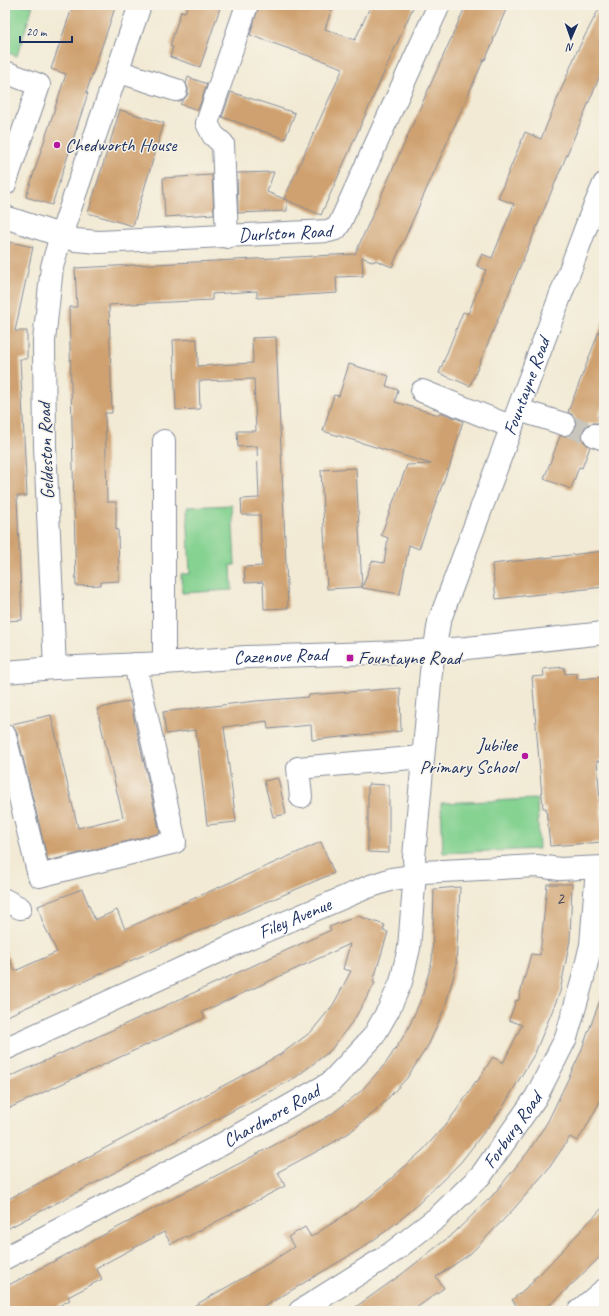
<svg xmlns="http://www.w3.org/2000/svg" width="609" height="1316" font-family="Caveat,sans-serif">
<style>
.green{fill:#85d291;stroke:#508078}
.building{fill:#cfa16f}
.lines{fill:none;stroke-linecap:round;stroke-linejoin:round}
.minor-tunnel{stroke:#c7c5bc;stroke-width:22;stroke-dasharray:22 11;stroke-linecap:butt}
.minor-casing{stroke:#868c99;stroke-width:24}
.minor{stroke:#fff;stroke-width:22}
.poi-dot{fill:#b5179e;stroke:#f7f3e8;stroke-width:1.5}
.labels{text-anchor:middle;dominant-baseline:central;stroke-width:3;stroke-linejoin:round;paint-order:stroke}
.number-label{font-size:17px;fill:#484c62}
.poi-label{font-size:19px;fill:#1b2f5e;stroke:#f7f3e8;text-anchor:start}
.street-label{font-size:19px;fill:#1b2f5e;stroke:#f7f3e8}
</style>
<rect width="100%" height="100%" fill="#f7f3e8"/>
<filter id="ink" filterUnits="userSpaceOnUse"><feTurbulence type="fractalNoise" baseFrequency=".025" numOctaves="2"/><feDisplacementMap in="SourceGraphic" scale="8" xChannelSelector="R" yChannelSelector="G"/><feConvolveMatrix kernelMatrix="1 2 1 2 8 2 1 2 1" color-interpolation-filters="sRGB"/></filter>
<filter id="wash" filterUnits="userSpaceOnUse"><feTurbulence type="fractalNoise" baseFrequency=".012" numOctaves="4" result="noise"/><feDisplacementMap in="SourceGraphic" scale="16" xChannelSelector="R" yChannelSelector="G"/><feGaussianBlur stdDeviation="0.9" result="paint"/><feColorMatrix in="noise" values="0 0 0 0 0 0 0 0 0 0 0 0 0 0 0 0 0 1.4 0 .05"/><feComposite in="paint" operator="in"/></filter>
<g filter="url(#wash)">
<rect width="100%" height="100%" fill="#f2ead4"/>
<!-- green -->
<g class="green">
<path d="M5 5H33L17 56 5 52Z"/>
<path d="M232 505 235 565H231L232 590 182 593 181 574H190L187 507Z"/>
<path d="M537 799 539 849 443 853 441 803Z"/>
</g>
<g id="blocks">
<!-- building -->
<g class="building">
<path d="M73 5H116L86 93H88L52 205 26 197 66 74 51 69Z"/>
<path d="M188 5H221L200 67 170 57 173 47 170 46 181 11 185 12Z"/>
<path d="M259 5H333L325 29 355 40 371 5H414L321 215 284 199 343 68 250 35Z"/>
<path d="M466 5H508L493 40H494L485 60 484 59 392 267 375 260 374 262 362 257 363 276 336 277 337 293 257 298V291L212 294V300L109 305 112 413H105L107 502H116V530L118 529 119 581 101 582V585L76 586 69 307H77L75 268 355 254Z"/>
<path d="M601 5H604V66L470 386 439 373 463 312 468 314 486 270 477 266 482 254 492 258 514 204 498 198 525 132 541 139 577 51Z"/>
<path d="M188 77 207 84 198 110 180 104 188 94V88L186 84Z"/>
<path d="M231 92 295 113 285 139 222 117Z"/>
<path d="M120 110 164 123 133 226 88 213Z"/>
<path d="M274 172 267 192 287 200V211L238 213 237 173Z"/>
<path d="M212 175 214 214 165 217 163 178Z"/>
<path d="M10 242 33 247 15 331H27V359H20L27 496H17L22 620 5 621V262Z"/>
<path d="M603 321H604V400L598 417 601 418 599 423H592L586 425 583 430 582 436 584 442 590 447 582 468 579 467 571 489 544 479 560 436H567L572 433 576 428V421L573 415 568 412Z"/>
<path d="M276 337 288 608 264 609 263 582 245 583 244 567 262 566 260 515H242L241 499 259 498 257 446 238 447 237 431H256L254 379 199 381 200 409 176 410 173 340 197 339 198 366 253 363 252 338Z"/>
<path d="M349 364 389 376 386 386 398 390 395 402 439 415 440 412 463 421 449 469H448L419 549 409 545 400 594 362 588 372 561 384 563 388 538 381 535 407 465 431 464 323 431 334 395 339 396Z"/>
<path d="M356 468 362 587 327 589 321 470Z"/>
<path d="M604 551V587L496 599 492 564Z"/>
<path d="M564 667 565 674 577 673V679L604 677V761H597L603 842 550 846 546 808H543L532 677 544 676 543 669Z"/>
<path d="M400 688 401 731 312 740 311 725 268 729 267 721 224 727 236 822 207 825 196 730 166 734 163 712 256 701 309 697V695Z"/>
<path d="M130 701 160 833 48 861 17 733 12 724 51 715 78 828 123 817 97 709Z"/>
<path d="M278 778 286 814 273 817 264 781Z"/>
<path d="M368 784 389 785V853L368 852Z"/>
<path d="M321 842 334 873 116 967 5 1017V950L15 971 57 952 43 923 38 906 82 889 95 920 117 910 125 929Z"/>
<path d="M547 884H572L570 940 560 992 535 1053 526 1068 501 1110 461 1162 412 1210 386 1231 362 1248 257 1311H185L269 1263 294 1247 288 1237 305 1227 311 1237 345 1215 369 1197 385 1184 423 1150 447 1123 459 1107 476 1081 477 1082 493 1057 503 1063 522 1025 509 1020 516 1000 518 1001 531 954 540 955Z"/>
<path d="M460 887 456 967 445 1007 429 1044 407 1078 378 1109 349 1133 329 1145 278 1172 285 1186 187 1237 186 1236 171 1244 164 1232 96 1268 102 1279 68 1297 70 1300 49 1311H5V1287L316 1123 332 1114 361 1091 386 1063 407 1031 422 997 432 961 434 889Z"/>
<path d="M358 916 385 925 383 931 388 932 373 982 375 983 355 1018 330 1051 296 1077 280 1086 5 1230V1201L234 1080 281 1054 311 1032 333 1005 351 971 343 969 350 944 202 1012 205 1018 5 1110V1079L331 930 329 927Z"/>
<path d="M602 995 604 996V1094L584 1131 577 1141 570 1137 549 1168 511 1212 470 1254 436 1277 444 1288 412 1311H350L402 1274 454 1233 493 1195 528 1152 548 1121 580 1054Z"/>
<path d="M604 1206V1253L560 1296 543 1311H521L512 1300 534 1281 533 1279 540 1274Z"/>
</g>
</g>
</g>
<g filter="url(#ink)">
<use href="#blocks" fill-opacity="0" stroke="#868c99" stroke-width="1"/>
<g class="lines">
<!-- minor-tunnel -->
<path class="minor-tunnel" d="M564 424 594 435"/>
<defs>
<g id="minor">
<path d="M117 71 176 90"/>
<path d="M5 72 39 85 5 184"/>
<path id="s1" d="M5 217 75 240 99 242 329 231 336 229 340 223 439 5"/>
<path d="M227 237 223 144 213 135 207 123 225 69 247 5"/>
<path d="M422 391 512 427"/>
<path d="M519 410 564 424"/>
<path d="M594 435 604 439"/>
<path d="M164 663V441"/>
<path d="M55 668 45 446 44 341 52 267 61 235 140 5"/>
<path id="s2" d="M5 672 55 668 164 663 246 657 404 652 467 648 604 633"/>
<path d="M5 736 39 876 175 842 135 664"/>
<path d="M301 797 298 768 423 757"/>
<path d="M5 900 20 908"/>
<path id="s3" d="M5 1049 242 941 368 887 392 879 406 877 415 873 423 872 537 866 560 869 604 867"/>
<path id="s4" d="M5 1258 217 1147 330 1083 373 1037 389 1009 401 982 409 948 415 873 414 857 431 672 439 622 589 219 604 184"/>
<path id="s5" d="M300 1311 390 1254 438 1217 482 1174 536 1097 566 1038 582 982 591 945 597 868"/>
<path d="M579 1311 604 1290"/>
</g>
</defs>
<!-- minor casing -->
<use href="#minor" class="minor-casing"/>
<!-- minor -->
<use href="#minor" class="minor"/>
</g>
</g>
<!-- markers -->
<g class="poi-dot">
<circle cx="57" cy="145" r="4"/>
<rect x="346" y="654" width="8" height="8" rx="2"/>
<circle cx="525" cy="756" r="4"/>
</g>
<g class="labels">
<!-- number labels -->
<g class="number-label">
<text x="560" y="898">2</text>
</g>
<!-- poi labels -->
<g class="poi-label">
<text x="65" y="145">Chedworth House</text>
<text x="358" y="658">Fountayne Road</text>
<text x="517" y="745" text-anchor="end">Jubilee<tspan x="517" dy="22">Primary School</tspan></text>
</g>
<!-- street labels -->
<g class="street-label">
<text stroke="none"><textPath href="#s1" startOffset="284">Durlston Road</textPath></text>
<text stroke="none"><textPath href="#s4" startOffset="1108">Fountayne Road</textPath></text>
<text transform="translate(46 451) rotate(-92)">Geldeston Road</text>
<text stroke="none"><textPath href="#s2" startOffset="276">Cazenove Road</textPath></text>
<text stroke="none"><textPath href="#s3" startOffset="318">Filey Avenue</textPath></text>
<text stroke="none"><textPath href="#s4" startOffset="302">Chardmore Road</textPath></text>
<text stroke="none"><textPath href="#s5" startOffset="282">Forburg Road</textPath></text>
</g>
</g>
<!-- margin -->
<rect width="609" height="1316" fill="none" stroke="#f7f3e8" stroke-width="20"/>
<!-- north arrow -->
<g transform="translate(571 38) rotate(182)" stroke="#f7f3e8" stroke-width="3" paint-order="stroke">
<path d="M0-3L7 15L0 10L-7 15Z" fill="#1b2f5e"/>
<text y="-6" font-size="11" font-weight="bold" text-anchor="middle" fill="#1b2f5e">N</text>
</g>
<!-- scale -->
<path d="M20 36v6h52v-6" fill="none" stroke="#1b2f5e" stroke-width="2"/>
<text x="26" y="36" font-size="12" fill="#1b2f5e" stroke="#f7f3e8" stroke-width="3" paint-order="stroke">20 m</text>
</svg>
